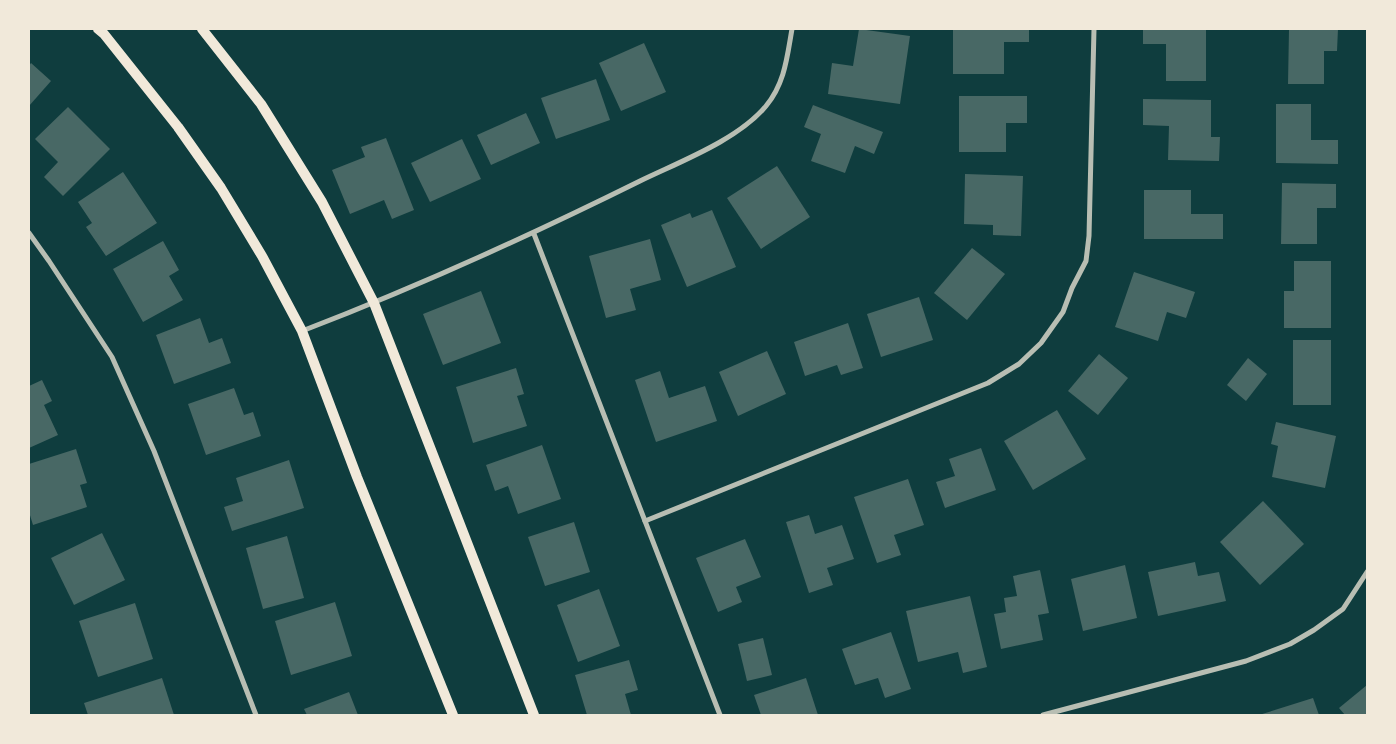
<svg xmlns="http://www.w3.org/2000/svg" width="1396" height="744" font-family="Arial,sans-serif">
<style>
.building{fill:#486865}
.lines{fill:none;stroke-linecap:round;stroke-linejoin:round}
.minor{stroke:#b8beb3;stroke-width:5}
.secondary{stroke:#f1e9da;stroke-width:10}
</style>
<rect width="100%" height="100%" fill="#0f3d3e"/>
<!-- building -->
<g class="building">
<path d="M859 29 910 36 900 104 828 94 832 63 853 66Z"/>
<path d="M953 29H1029V42H1004V74H953Z"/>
<path d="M1143 29H1206V81H1166V44H1143Z"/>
<path d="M1289 29H1338L1337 51H1324V84H1288Z"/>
<path d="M644 43 666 92 621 111 599 63Z"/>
<path d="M31 63 51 81 29 106V66Z"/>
<path d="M596 79 610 120 556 139 541 98Z"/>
<path d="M959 96H1027V123H1006V152H959Z"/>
<path d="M1143 99 1211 100V137H1220L1219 161 1168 160 1169 126 1143 125Z"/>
<path d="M1276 104H1311V140H1338V164L1276 163Z"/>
<path d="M813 105 883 132 874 154 855 146 845 173 811 161 821 134 804 127Z"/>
<path d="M68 107 110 149 63 196 44 177 58 162 35 139Z"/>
<path d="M526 113 540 143 491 165 477 135Z"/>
<path d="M386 138 414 210 392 219 384 200 350 214 332 170 365 157 361 147Z"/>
<path d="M462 139 481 179 430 202 411 163Z"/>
<path d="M777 166 810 217 761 249 727 198Z"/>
<path d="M123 172 157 223 106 256 86 227 92 223 78 202Z"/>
<path d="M965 174 1023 176 1021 236 993 235V225L964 224Z"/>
<path d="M1282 183 1336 184V208H1317V244H1281Z"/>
<path d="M1144 190H1191V214H1223V239H1144Z"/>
<path d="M712 210 736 267 687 287 661 225 690 213 692 218Z"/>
<path d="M650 239 661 280 630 289 636 310 606 318 589 256Z"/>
<path d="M163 241 179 270 169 276 183 300 143 322 113 269Z"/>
<path d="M972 248 1005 274 967 320 934 293Z"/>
<path d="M1294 261H1331V328H1284V291H1294Z"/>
<path d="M1134 272 1195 292 1186 318 1167 312 1158 341 1115 327Z"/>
<path d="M481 291 501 343 443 365 423 314Z"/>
<path d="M919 297 933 340 881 357 867 314Z"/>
<path d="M200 318 209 343 222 338 231 363 174 384 156 335Z"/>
<path d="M848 323 863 368 841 375 837 365 805 376 794 342Z"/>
<rect x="1293" y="340" width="38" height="65"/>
<path d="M767 351 786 394 738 416 719 372Z"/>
<path d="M1099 354 1128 378 1098 415 1068 391Z"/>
<path d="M1248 358 1267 374 1246 401 1227 385Z"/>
<path d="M516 368 524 394 517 396 527 426 473 443 456 387Z"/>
<path d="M660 371 669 398 705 386 717 421 656 442 635 380Z"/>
<path d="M42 380 52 401 44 405 58 435 29 448V386Z"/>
<path d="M234 388 244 415 253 412 261 436 206 455 188 404Z"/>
<path d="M1057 410 1086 459 1033 490 1004 441Z"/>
<path d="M1276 422 1336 436 1325 488 1272 477 1278 446 1271 444Z"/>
<path d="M542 445 561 499 518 514 508 486 495 491 486 465Z"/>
<path d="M981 448 996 490 945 508 936 482 955 476 949 459Z"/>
<path d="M76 449 87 483 80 485 87 507 33 525 29 512V464Z"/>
<path d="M289 460 304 508 232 531 224 507 243 501 236 478Z"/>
<path d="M908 479 924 525 894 535 901 555 877 563 854 497Z"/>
<path d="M1263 501 1304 544 1260 585 1220 542Z"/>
<path d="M809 515 815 534 842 525 854 559 827 568 833 585 809 593 786 522Z"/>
<path d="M574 522 590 572 545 586 528 537Z"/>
<path d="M102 533 125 580 74 605 51 558Z"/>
<path d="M287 536 304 598 263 609 246 548Z"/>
<path d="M745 539 761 577 736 587 742 602 718 612 696 558Z"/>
<path d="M1195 562 1198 576 1219 572 1226 601 1158 616 1148 572Z"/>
<path d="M1125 565 1137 618 1083 631 1071 579Z"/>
<path d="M1040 570 1049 613 1038 615 1043 640 1001 649 994 614 1006 612 1004 598 1017 596 1013 576Z"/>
<path d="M599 589 620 646 578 662 557 605Z"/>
<path d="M970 596 987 667 963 673 958 652 918 662 906 611Z"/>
<path d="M335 602 352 656 291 675 275 621Z"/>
<path d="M135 603 153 659 98 677 79 621Z"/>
<path d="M891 632 911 689 885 698 878 678 855 685 842 649Z"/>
<path d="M763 638 772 675 747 681 738 644Z"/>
<path d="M629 660 638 690 625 694 631 715H587L575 675Z"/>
<path d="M162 678 174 715H88L84 703Z"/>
<path d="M806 678 818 715H761L754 695Z"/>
<path d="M1367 685V715H1345L1339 708Z"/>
<path d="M349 692 358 715H307L304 709Z"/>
<path d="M1313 698 1319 715H1259Z"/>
</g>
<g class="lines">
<!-- minor -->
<g class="minor">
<path d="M29 233 49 261 112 357 154 451 256 715"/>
<path d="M534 234 720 715"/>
<path d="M302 331C417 287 529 236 640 181 679 162 738 140 766 106 785 83 787 57 792 29"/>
<path d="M645 521 988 383 1019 364 1041 343 1063 312 1072 288 1086 261 1089 236 1094 29"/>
<path d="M1043 715 1246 661 1290 644 1314 630 1343 609 1367 572"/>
</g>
<!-- secondary -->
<g class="secondary">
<path d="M98 29 104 34 178 127 221 188 262 256 302 331 357 477 453 715"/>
<path d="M202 29 261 104 322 202 374 303 534 715"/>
</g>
</g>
<!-- border -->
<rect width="1396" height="744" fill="none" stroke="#f1e9da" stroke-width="60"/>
</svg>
